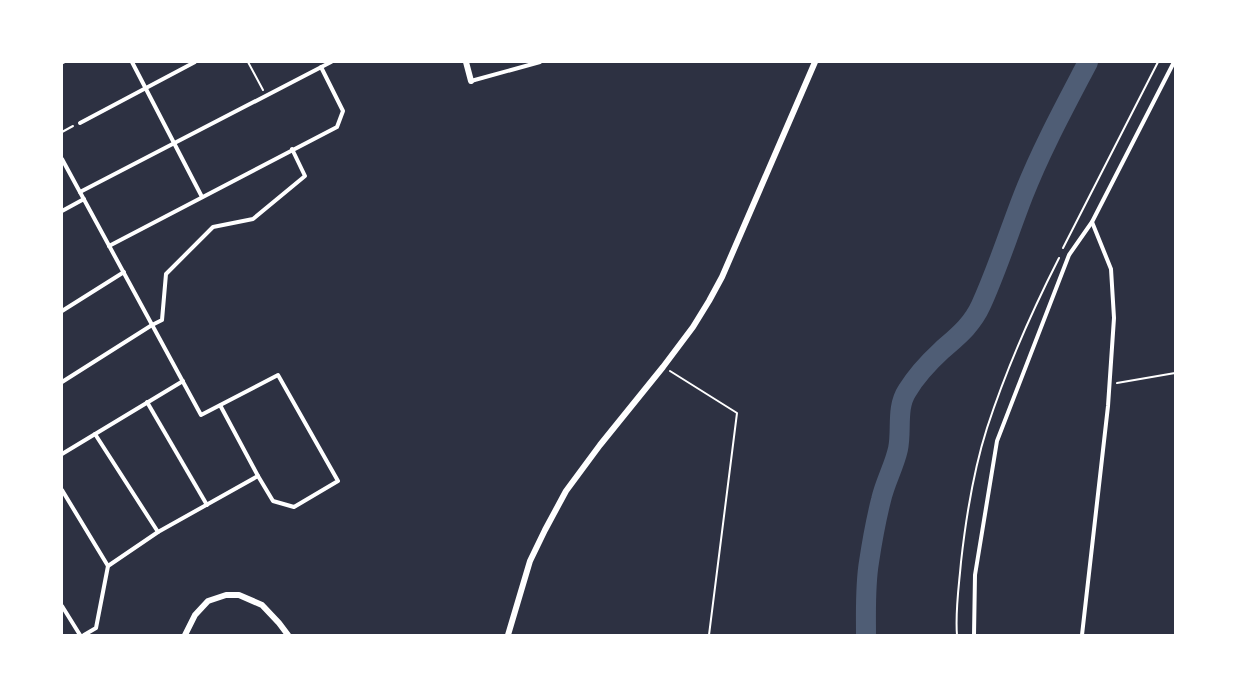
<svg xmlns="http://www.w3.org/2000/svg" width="1237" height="697" font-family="'Fira Sans',sans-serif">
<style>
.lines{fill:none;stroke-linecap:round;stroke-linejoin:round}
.river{stroke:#4f5d75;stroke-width:20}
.path{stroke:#fff;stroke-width:2}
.minor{stroke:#fff;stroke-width:4}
.tertiary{stroke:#fff;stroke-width:6}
</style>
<rect width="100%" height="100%" fill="#2d3142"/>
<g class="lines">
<!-- river -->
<path class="river" d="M866 635C866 611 865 586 869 562 872 542 876 520 881 500 885 482 894 467 898 449 902 430 896 408 907 391 916 376 929 362 942 350 958 336 972 325 981 305 997 270 1009 232 1023 196 1041 150 1065 106 1088 62"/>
<!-- path -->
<g class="path">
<path d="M248 62 263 90"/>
<path d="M62 132 73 126"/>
<path d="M1063 248 1158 62"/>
<path d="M670 371 737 413 709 635"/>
<path d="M1117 383 1175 373"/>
<path d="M957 635C955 611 959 586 961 562 966 517 973 472 987 428 1006 370 1031 313 1059 258"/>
</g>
<!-- minor -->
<g class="minor">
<path d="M62 62H63"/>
<path d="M132 62 202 197"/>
<path d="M471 81 540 62"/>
<path d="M80 123 195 62"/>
<path d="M62 159 201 415 278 375 338 481 294 507 273 501 258 476 220 405"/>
<path d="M80 192 331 62"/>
<path d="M62 211 84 199"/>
<path d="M109 246 337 127 343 111 321 67"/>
<path d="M62 311 124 272"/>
<path d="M62 382 152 325 162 320 166 274 213 227 253 219 305 176 292 149"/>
<path d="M147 402 207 505"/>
<path d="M95 434 158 532"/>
<path d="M62 454 183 381"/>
<path d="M62 490 108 566"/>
<path d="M62 606 80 635"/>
<path d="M84 635 96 628 108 566 158 532 258 476"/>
<path d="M974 635 975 575 997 441 1069 255 1092 222 1174 62"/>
<path d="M1082 635 1108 406 1114 318 1111 269 1092 222"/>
</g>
<!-- tertiary -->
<g class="tertiary">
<path d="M466 62 471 81"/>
<path d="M185 635 195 615 208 601 226 595H239L262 605 279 623 288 635"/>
<path d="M508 635 530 561 545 530 566 491 600 445 663 367 693 327 709 301 722 277 815 62"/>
</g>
</g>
<!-- border -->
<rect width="1237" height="697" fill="none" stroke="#ffffff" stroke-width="126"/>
</svg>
